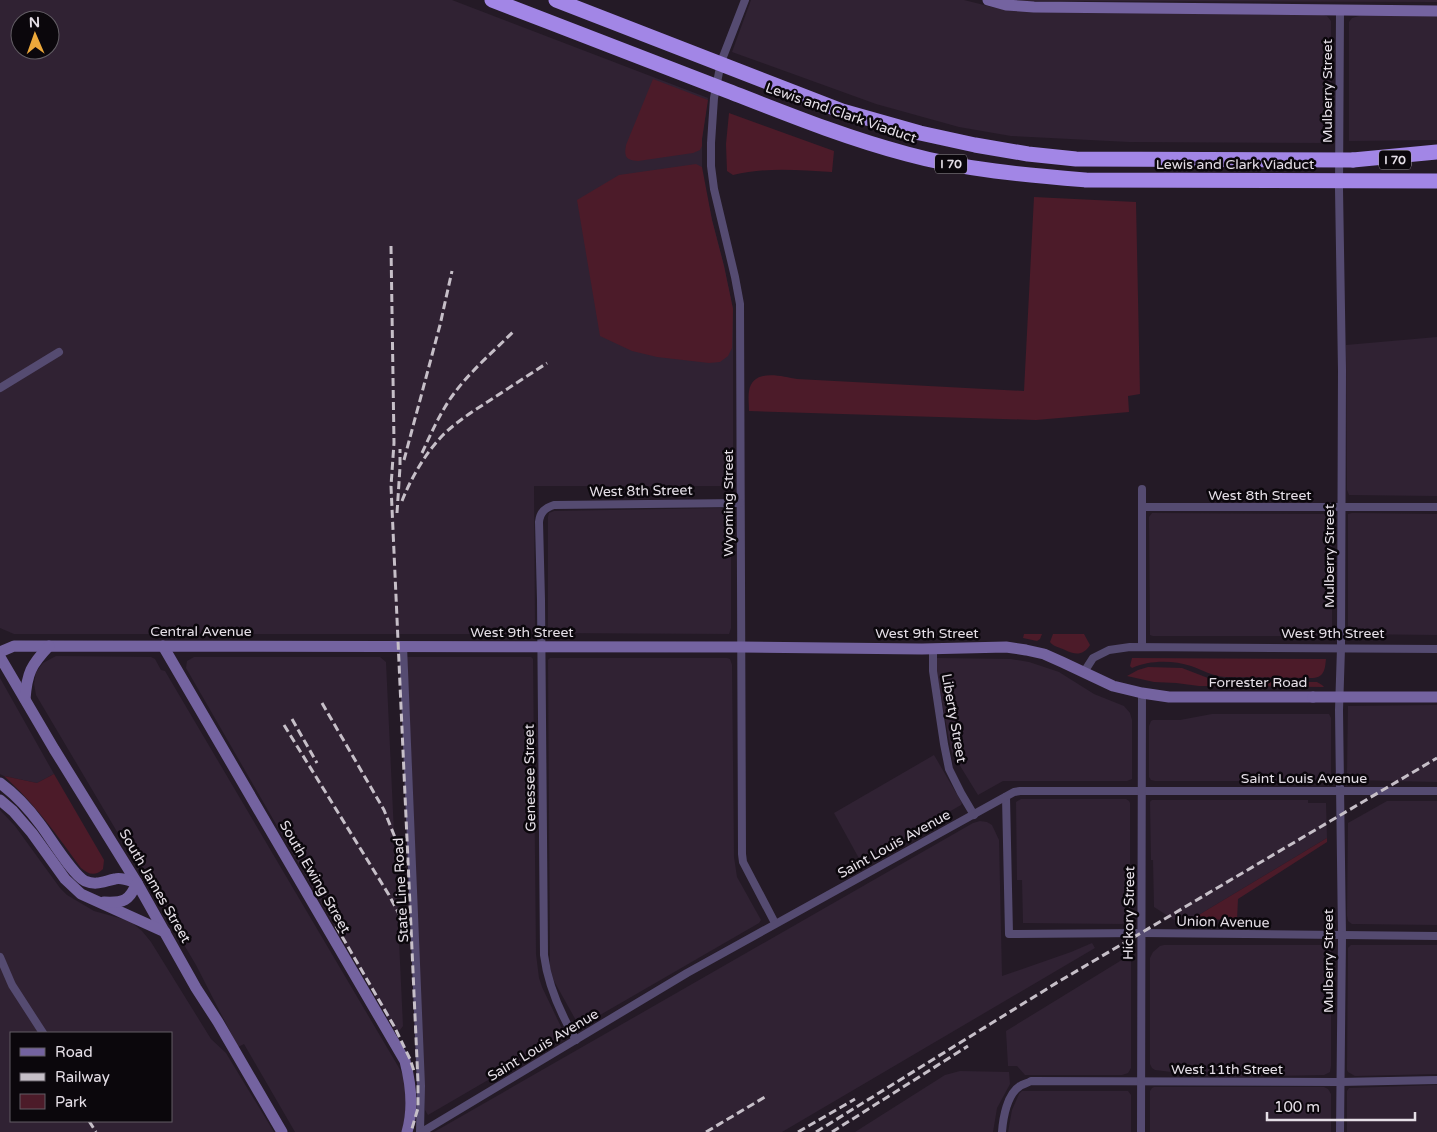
<svg xmlns="http://www.w3.org/2000/svg" width="1437" height="1132" font-family="'Varela Round',sans-serif">
<style>
.built{fill:#302233;fill-rule:evenodd}
.green{fill:#4c1b29}
.lines{fill:none;stroke-linecap:round;stroke-linejoin:round}
.street{stroke:#554b71;stroke-width:8}
.secondary{stroke:#7463a0;stroke-width:11}
.highway{stroke:#a286e6;stroke-width:15}
.rail{stroke:#c6bfc8;stroke-width:3;stroke-dasharray:8 4;stroke-linecap:butt}
.secondary-bridge{stroke:#7463a0;stroke-width:11}
.highway-bridge{stroke:#a286e6;stroke-width:15}
.labels{text-anchor:middle;dominant-baseline:central;stroke-width:5;stroke-linejoin:round;paint-order:stroke}
.shield{fill:#0b070c;stroke:#a49ea5;stroke-width:1}
.shield-label{font-size:12px;font-weight:bold;fill:#e5dfe7}
.street-label{font-size:14px;fill:#e5dfe7;stroke:#0b070c}
</style>
<rect width="100%" height="100%" fill="#241a26"/>
<!-- built -->
<g class="built">
<path d="M0 0H452L708 98 702 139V172L712 220 724 266 733 309V479L731 482 730 484 725 486H534L535 630 533 633 531 634H14L0 628ZM20 20H50V50H20Z"/>
<path d="M751 0H964L992 7 1012 11 1323 15 1327 16 1331 21V143L1129 142 1011 136 959 127 876 104 732 52Z"/>
<path d="M1015 0H1437V2L1022 1Z"/>
<path d="M1359 16H1437V140L1349 141V22L1352 18Z"/>
<path d="M1437 337V496L1349 495 1347 490 1346 345Z"/>
<path d="M720 508 727 510 730 512 731 516V628L729 634 549 633 548 630V517L549 513 554 511Z"/>
<path d="M1152 513 1329 514 1332 520V630L1331 635 1326 636H1153L1150 635 1149 517Z"/>
<path d="M1352 513 1437 514V635L1348 634V514Z"/>
<path d="M56 656 151 657 155 659 161 670 165 671 405 1078 406 1084 405 1130 401 1132H295L244 1044 238 1047 196 965 36 695 34 684 36 672 43 663Z"/>
<path d="M194 657H380L386 662 403 1026 400 1030 394 1029 186 668 187 661Z"/>
<path d="M407 657H531L533 659 536 954 539 978 542 987 564 1033 562 1037 428 1115 425 1110Z"/>
<path d="M550 658H727L730 659 732 665 734 857 737 877 761 920 759 923 581 1026 578 1024 554 981 550 967 548 660Z"/>
<path d="M937 658 1011 659 1029 662 1059 672 1094 694 1124 706 1130 713 1132 720V779L1127 781H1003L978 795 954 756 951 750 937 676Z"/>
<path d="M0 678 54 774 37 783 4 776 0 774Z"/>
<path d="M1437 705V782L1353 780 1350 779 1347 774 1348 706Z"/>
<path d="M1212 714H1329L1331 718V779L1327 781H1155L1151 780 1149 777V726L1151 721 1153 720H1180Z"/>
<path d="M934 755 962 803 961 805 861 862 834 813Z"/>
<path d="M1021 799H1126L1129 801 1130 803V921L1122 924 1023 923 1022 880H1017L1016 802Z"/>
<path d="M1152 800H1308V803H1326L1327 838 1192 919 1185 923H1179L1154 907 1153 860H1151L1150 802Z"/>
<path d="M1387 801H1437V925L1355 924H1352L1348 921 1347 915 1348 823Z"/>
<path d="M0 810 15 826 60 888 67 895 94 911 130 921 142 931 151 942 211 1039 226 1053 274 1132H0ZM11 1033H171V1121H11Z"/>
<path d="M980 821 987 822 992 825 999 840 1002 976 1071 952 1092 943 1095 948 782 1132H434L973 823Z"/>
<path d="M1164 945H1323L1329 947 1331 951V1066L1330 1072 1324 1075 1223 1077 1204 1076 1155 1070 1152 1068 1150 1064V958L1153 952 1160 946Z"/>
<path d="M1351 945H1437V1074L1355 1076 1348 1072 1347 1070 1348 948Z"/>
<path d="M1125 958H1129L1131 961V1068L1128 1073 1122 1075H1025L1017 1066H1008L1006 1031Z"/>
<path d="M960 1071 1009 1072 1010 1084 997 1108 993 1132H855L945 1075Z"/>
<path d="M1437 1085V1132H1347V1091L1349 1088Z"/>
<path d="M1154 1087H1324L1328 1089 1331 1094V1132H1150V1091L1152 1088Z"/>
<path d="M1022 1091H1128L1131 1095V1132H1008L1012 1110 1019 1094Z"/>
</g>
<!-- green -->
<g class="green">
<path d="M653 79 708 100 702 139V146L700 150 693 153 638 161C626 160 624 157 626 145Z"/>
<path d="M729 113 834 151 832 172C798 170 766 167 733 175L727 171 726 144Z"/>
<path d="M696 164 702 167 712 220 724 266 733 309 732 348 728 356 720 362 709 363 657 357 632 351 600 336 577 200 619 175Z"/>
<path d="M1034 197 1136 202 1140 394 1128 396 1129 412 1036 420 749 411C749 405 748 397 749 391 753 368 781 376 797 379L1024 391Z"/>
<path d="M1024 634H1042L1040 639 1037 641 1023 638Z"/>
<path d="M1053 634H1084L1090 645C1083 656 1075 655 1065 650 1059 647 1054 647 1050 642Z"/>
<path d="M1132 658 1326 659C1325 668 1325 677 1313 678L1225 677C1213 676 1202 670 1191 666 1173 660 1149 660 1132 668L1130 666Z"/>
<path d="M1148 667 1182 668 1208 678 1223 682H1317L1322 685 1324 687 1199 686 1176 683 1154 682 1127 676 1138 670Z"/>
<path d="M54 774 104 860 103 869C95 877 88 874 81 868 56 834 36 805 4 776L37 783Z"/>
<path d="M1327 838V842L1238 899 1237 920 1192 919Z"/>
</g>
<g class="lines">
<!-- street -->
<g class="street">
<path d="M745 0 721 62 714 98 711 143V166L714 189 735 277 740 304 742 854 743 862 775 923"/>
<path d="M1340 11 1339 189 1342 370 1341 648 1339 710 1342 936 1340 1132"/>
<path d="M0 388 59 352"/>
<path d="M1142 507H1437"/>
<path d="M403 646 421 1086 420 1132"/>
<path d="M1142 646V489"/>
<path d="M933 649V671L944 744 949 769 961 793 974 815"/>
<path d="M1084 672 1093 658 1109 650 1130 647 1437 649"/>
<path d="M1006 797 1009 934 1141 933 1437 936"/>
<path d="M0 957 12 985 43 1033"/>
<path d="M576 1040C560 1013 548 986 544 955L541 600 539 522C540 512 545 508 554 505L740 503"/>
<path d="M422 1132 687 973 1014 792 1020 791H1437"/>
<path d="M1002 1132C1003 1118 1007 1094 1020 1086 1023 1084 1028 1083 1031 1081L1340 1082 1437 1080"/>
<path d="M1141 1132 1142 693"/>
</g>
<!-- secondary -->
<g class="secondary">
<path d="M988 0 1006 5 1034 7 1437 11"/>
<path d="M163 646 405 1061C411 1084 414 1108 407 1132"/>
<path d="M0 652 14 646 741 647 922 649 1006 647 1026 650 1044 654 1062 662 1113 686 1142 693 1169 697H1313"/>
<path d="M0 657 54 749 137 883 196 988 218 1022 282 1132"/>
<path d="M25 699C27 673 31 665 49 646"/>
<path d="M0 783C15 794 29 809 40 824 50 837 72 874 85 881 97 886 104 881 115 879 122 877 130 881 137 883"/>
<path d="M0 800 13 811 32 833 65 879 81 894 165 932"/>
<path d="M104 902C124 903 129 901 137 883"/>
</g>
<!-- highway -->
<path class="highway" d="M1353 160 1437 152"/>
<!-- rail -->
<g class="rail">
<path d="M391 246 394 443 391 486 418 1082V1108L411 1132"/>
<path d="M422 453C429 438 436 422 445 407 462 378 491 354 515 330"/>
<path d="M404 460 440 325 452 271"/>
<path d="M402 501C411 478 425 454 442 436 457 421 475 410 492 399 510 387 529 375 547 363"/>
<path d="M397 513 400 467V449"/>
<path d="M322 703 384 810 396 840 404 867"/>
<path d="M292 719 317 763"/>
<path d="M284 725 389 895 400 916 407 936"/>
<path d="M336 926 394 1026 410 1059 414 1071"/>
<path d="M89 1121 96 1132"/>
<path d="M706 1132 765 1097"/>
<path d="M798 1132 855 1099"/>
<path d="M816 1132 1058 982 1437 758"/>
<path d="M832 1132 968 1046"/>
</g>
<!-- secondary-bridge -->
<path class="secondary-bridge" d="M1313 697H1437"/>
<!-- highway-bridge -->
<g class="highway-bridge">
<path d="M492 0C571 30 650 61 728 91 787 114 846 138 907 154 965 170 1026 175 1086 180L1437 181"/>
<path d="M556 0 842 111 920 133 975 145 1028 154 1076 159 1353 160"/>
</g>
</g>
<g class="labels">
<!-- shield labels -->
<g class="shield">
<rect x="1379" y="150.5" width="32" height="19" rx="4"/>
<rect x="935" y="154.5" width="32" height="19" rx="4"/>
</g>
<g class="shield-label">
<text x="1395" y="160">I 70</text>
<text x="951" y="164">I 70</text>
</g>
<!-- street labels -->
<g class="street-label">
<text transform="translate(1327 91) rotate(-90)">Mulberry Street</text>
<text transform="translate(841 113) rotate(19)">Lewis and Clark Viaduct</text>
<text x="1235" y="164">Lewis and Clark Viaduct</text>
<text transform="translate(641 491) rotate(-1)">West 8th Street</text>
<text x="1260" y="495">West 8th Street</text>
<text transform="translate(728 503) rotate(-90)">Wyoming Street</text>
<text transform="translate(1329 556) rotate(-90)">Mulberry Street</text>
<text x="201" y="631">Central Avenue</text>
<text x="522" y="632">West 9th Street</text>
<text x="927" y="633">West 9th Street</text>
<text x="1333" y="633">West 9th Street</text>
<text x="1258" y="682">Forrester Road</text>
<text transform="translate(954 718) rotate(80)">Liberty Street</text>
<text transform="translate(530 778) rotate(-91)">Genessee Street</text>
<text x="1304" y="778">Saint Louis Avenue</text>
<text transform="translate(894 844) rotate(-29)">Saint Louis Avenue</text>
<text transform="translate(315 877) rotate(60)">South Ewing Street</text>
<text transform="translate(155 886) rotate(60)">South James Street</text>
<text transform="translate(401 890) rotate(-93)">State Line Road</text>
<text transform="translate(1129 913) rotate(-89)">Hickory Street</text>
<text transform="translate(1223 922) rotate(1)">Union Avenue</text>
<text transform="translate(1328 961) rotate(-90)">Mulberry Street</text>
<text transform="translate(543 1045) rotate(-31)">Saint Louis Avenue</text>
<text x="1227" y="1069">West 11th Street</text>
</g>
</g>
<!-- legend -->
<rect x="10" y="1032" width="162" height="90" fill="#0b070c" stroke="#625d64"/>
<rect x="20" y="1048" width="25" height="8" fill="#7463a0" stroke="#625d64"/>
<text x="55" y="1057" font-size="15" fill="#e5dfe7">Road</text>
<rect x="20" y="1073" width="25" height="8" fill="#c6bfc8" stroke="#625d64"/>
<text x="55" y="1082" font-size="15" fill="#e5dfe7">Railway</text>
<rect x="20" y="1094" width="25" height="15" fill="#4c1b29" stroke="#625d64"/>
<text x="55" y="1107" font-size="15" fill="#e5dfe7">Park</text>
<!-- north arrow -->
<g transform="translate(35 35) rotate(358)"><circle r="24" fill="#0b070c" stroke="#625d64"/>
<path d="M0-4L9 19L0 12L-9 19Z" fill="#eda83b"/>
<text y="-8" font-size="14" font-weight="bold" text-anchor="middle" fill="#e5dfe7">N</text>
</g>
<!-- scale -->
<path d="M1267 1112v8h148v-8" fill="none" stroke="#e5dfe7" stroke-width="2.5"/>
<text x="1274" y="1112" font-size="15" fill="#e5dfe7" stroke="#0b070c" stroke-width="4" paint-order="stroke">100 m</text>
</svg>
